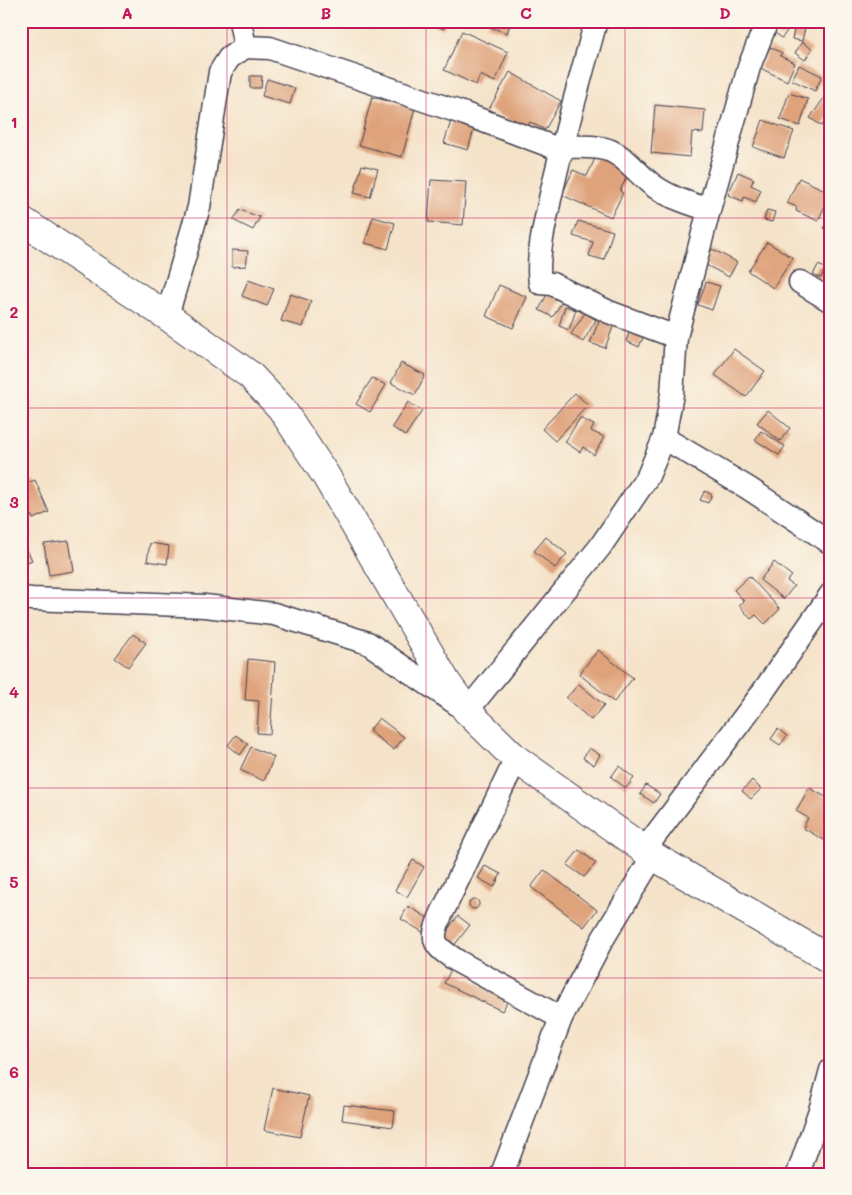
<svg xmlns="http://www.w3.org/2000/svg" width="852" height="1195" font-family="Mali,sans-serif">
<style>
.building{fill:#dfa37c}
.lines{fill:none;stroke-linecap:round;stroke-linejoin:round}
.minor-casing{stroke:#423f50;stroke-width:25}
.tertiary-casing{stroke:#423f50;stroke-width:30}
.minor{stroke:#fff;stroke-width:22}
.tertiary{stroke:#fff;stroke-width:28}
.grid{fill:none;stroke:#c2185b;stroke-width:1;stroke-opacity:0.55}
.neatline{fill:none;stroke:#c2185b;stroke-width:2}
.grid-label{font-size:16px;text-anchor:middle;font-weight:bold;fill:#c2185b}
</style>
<rect width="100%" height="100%" fill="#fbf7ec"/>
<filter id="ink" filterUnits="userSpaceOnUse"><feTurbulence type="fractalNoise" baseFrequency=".02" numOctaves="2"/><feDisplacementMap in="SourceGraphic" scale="10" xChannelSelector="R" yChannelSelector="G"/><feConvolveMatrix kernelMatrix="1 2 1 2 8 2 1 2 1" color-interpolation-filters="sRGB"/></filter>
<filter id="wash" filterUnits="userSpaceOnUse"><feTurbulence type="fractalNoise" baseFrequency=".0096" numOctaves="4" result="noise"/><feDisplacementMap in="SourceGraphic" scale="20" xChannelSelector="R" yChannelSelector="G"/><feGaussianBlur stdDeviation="1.12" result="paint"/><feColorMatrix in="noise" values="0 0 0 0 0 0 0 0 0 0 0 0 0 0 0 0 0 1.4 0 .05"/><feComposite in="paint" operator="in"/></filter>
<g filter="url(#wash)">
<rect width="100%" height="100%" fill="#f5e3c9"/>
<g id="blocks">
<!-- building -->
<g class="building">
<path d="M421 21H446L444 29Z"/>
<path d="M489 21H516L515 23 511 22 507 33 487 26Z"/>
<path d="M777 21H794L782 38 771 30Z"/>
<path d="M795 26 805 28 802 41 792 39Z"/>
<path d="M462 31 508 52 495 82 480 75 476 85 444 70Z"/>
<path d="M802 42 812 49 805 60 795 53Z"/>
<path d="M770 47 782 53 780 56 795 63 787 81 760 68Z"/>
<path d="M799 65 822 76 815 91 792 80Z"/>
<path d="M510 72 561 101 545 130 530 122 526 130 489 109Z"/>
<path d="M250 76H262L261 88H250Z"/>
<path d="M267 79 295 88 290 104 262 96Z"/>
<path d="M789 93 808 99 800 126 780 119Z"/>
<path d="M372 97 415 108 402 157 359 145Z"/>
<path d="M824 98 831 102V112L822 126 810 118Z"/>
<path d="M655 105 705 110 703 133 692 132 690 157 651 153Z"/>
<path d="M453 115 476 122 468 150 444 143Z"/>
<path d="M763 120 794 131 784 158 753 147Z"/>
<path d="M597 154 630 170 620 191 623 193 611 217 562 195 573 170 587 176Z"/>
<path d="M362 165 378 169 370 197 354 193Z"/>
<path d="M738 172 754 179 751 185 761 190 756 202 744 197 743 201 728 195Z"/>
<path d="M799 178 831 193 818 221 796 211 797 207 787 203Z"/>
<path d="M431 180 466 182 463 225 428 222Z"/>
<path d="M240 210 260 217 253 230 233 220Z"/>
<path d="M767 210 775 212 772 222 764 220Z"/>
<path d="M373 217 395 223 388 249 365 243Z"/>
<path d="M831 217V232L824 228Z"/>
<path d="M578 221 613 231 604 260 589 256 593 242 573 236Z"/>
<path d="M767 242 793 258 773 288 748 271Z"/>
<path d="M712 249 737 262 729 277 704 264Z"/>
<path d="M232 250 248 251 246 266 232 267Z"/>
<path d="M818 265 825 268 821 278 813 275Z"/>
<path d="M248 280 274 289 267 306 242 296Z"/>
<path d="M706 282 720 286 712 310 698 305Z"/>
<path d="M499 285 527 297 513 328 486 316Z"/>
<path d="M550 288 565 296 553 317 539 310Z"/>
<path d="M290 294 311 301 303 327 281 321Z"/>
<path d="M565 306 576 310 569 330 559 326Z"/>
<path d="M585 313 596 320 583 342 571 334Z"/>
<path d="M601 316 615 322 605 348 590 343Z"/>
<path d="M632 325 646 330 639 347 626 341Z"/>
<path d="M734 349 765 371 746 397 715 375Z"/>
<path d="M401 363 425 375 415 395 391 383Z"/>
<path d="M372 378 386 385 370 412 356 404Z"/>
<path d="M575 393 588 405 555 441 542 429Z"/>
<path d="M408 402 422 411 405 436 392 427Z"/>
<path d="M768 410 790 428 780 441 757 423Z"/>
<path d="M580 418 594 425 591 431 604 437 594 455 583 447 580 452 565 442Z"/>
<path d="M761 431 785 446 779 455 755 440Z"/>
<path d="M35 480 49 512 33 519 21 492V486Z"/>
<path d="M705 491 712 495 708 503 700 500Z"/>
<path d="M21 537 32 560 23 564 21 561Z"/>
<path d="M546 537 567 554 555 568 534 551Z"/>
<path d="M69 541 74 571 49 575 44 544Z"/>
<path d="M150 543 169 546 167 564 147 561Z"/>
<path d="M774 562 792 576 787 581 794 586 784 599 760 580Z"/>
<path d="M749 576 780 609 765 624 756 615 751 619 739 605 744 601 734 590Z"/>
<path d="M133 634 146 643 128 667 115 658Z"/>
<path d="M598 650 633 678 614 702 579 674Z"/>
<path d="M248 659 275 662 270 734 257 733 259 701 245 700Z"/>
<path d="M579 684 604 705 591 720 566 698Z"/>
<path d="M379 718 404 737 394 750 369 731Z"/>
<path d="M778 729 787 736 780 745 771 739Z"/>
<path d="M236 735 248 744 240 755 228 745Z"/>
<path d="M251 747 274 757 264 781 240 770Z"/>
<path d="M589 748 600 755 594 765 583 758Z"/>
<path d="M619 766 634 778 626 788 611 777Z"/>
<path d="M752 780 761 789 751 799 742 791Z"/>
<path d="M646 785 660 794 654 803 640 794Z"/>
<path d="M809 788 826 797 829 792 831 793V844L803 828 808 818 796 811Z"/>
<path d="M579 850 596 863 584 877 567 865Z"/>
<path d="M413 860 424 867 407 897 395 890Z"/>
<path d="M485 866 501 874 494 887 478 878Z"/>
<path d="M544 870 597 910 584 927 531 887Z"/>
<circle cx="474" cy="904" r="5"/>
<path d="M408 906 431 920 423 932 401 919Z"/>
<path d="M458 916 470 925 453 947 441 938Z"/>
<path d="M451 970 509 999 502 1011 444 983Z"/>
<path d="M273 1088 309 1096 300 1137 264 1130Z"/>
<path d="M344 1105 395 1111 393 1127 342 1120Z"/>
</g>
</g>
</g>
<g filter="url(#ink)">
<use href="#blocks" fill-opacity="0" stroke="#423f50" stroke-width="1"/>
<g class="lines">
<defs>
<g id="minor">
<path d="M240 21 245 47"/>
<path d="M596 21C580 80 563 139 550 199 545 224 536 257 540 283L552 284 609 312 676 337"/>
<path d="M562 147C577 147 597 145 611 151 627 158 637 173 650 183 667 197 689 203 709 210"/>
<path d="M800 282 831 301"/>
<path d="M167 316 199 207 220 72 229 58 245 47 270 48 465 114 561 150"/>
<path d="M664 438 748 488 831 543"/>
<path d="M21 598 32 599 205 606 274 614 368 643 467 711 600 547 648 476 664 438 672 394 676 337 709 210 749 67 767 21"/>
<path d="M516 759 442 913C429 942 433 945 459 962L561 1018"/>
<path d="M645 849 760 696 831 594"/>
<path d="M502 1174 561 1018 601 942 653 856"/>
<path d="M798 1174 821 1107 831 1070"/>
</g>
<path id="tertiary" d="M21 220 167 316 250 375 281 408 326 476 447 683 467 711 516 759 653 856 831 960"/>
</defs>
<!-- minor casing -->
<use href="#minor" class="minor-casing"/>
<!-- tertiary casing -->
<use href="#tertiary" class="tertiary-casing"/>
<!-- minor -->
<use href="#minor" class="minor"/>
<!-- tertiary -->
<use href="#tertiary" class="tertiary"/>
</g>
</g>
<!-- grid -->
<path class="grid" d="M227 21V1174M426 21V1174M625 21V1174M21 218H831M21 408H831M21 598H831M21 788H831M21 978H831"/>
<!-- margin -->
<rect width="852" height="1195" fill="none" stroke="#fbf7ec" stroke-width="55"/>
<rect x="28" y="28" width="796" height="1140" class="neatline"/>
<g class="grid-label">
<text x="127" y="19">A</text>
<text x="326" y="19">B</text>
<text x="526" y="19">C</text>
<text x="725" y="19">D</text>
<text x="14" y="128">1</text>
<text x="14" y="318">2</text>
<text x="14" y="508">3</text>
<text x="14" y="698">4</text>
<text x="14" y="888">5</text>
<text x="14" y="1078">6</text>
</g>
</svg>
